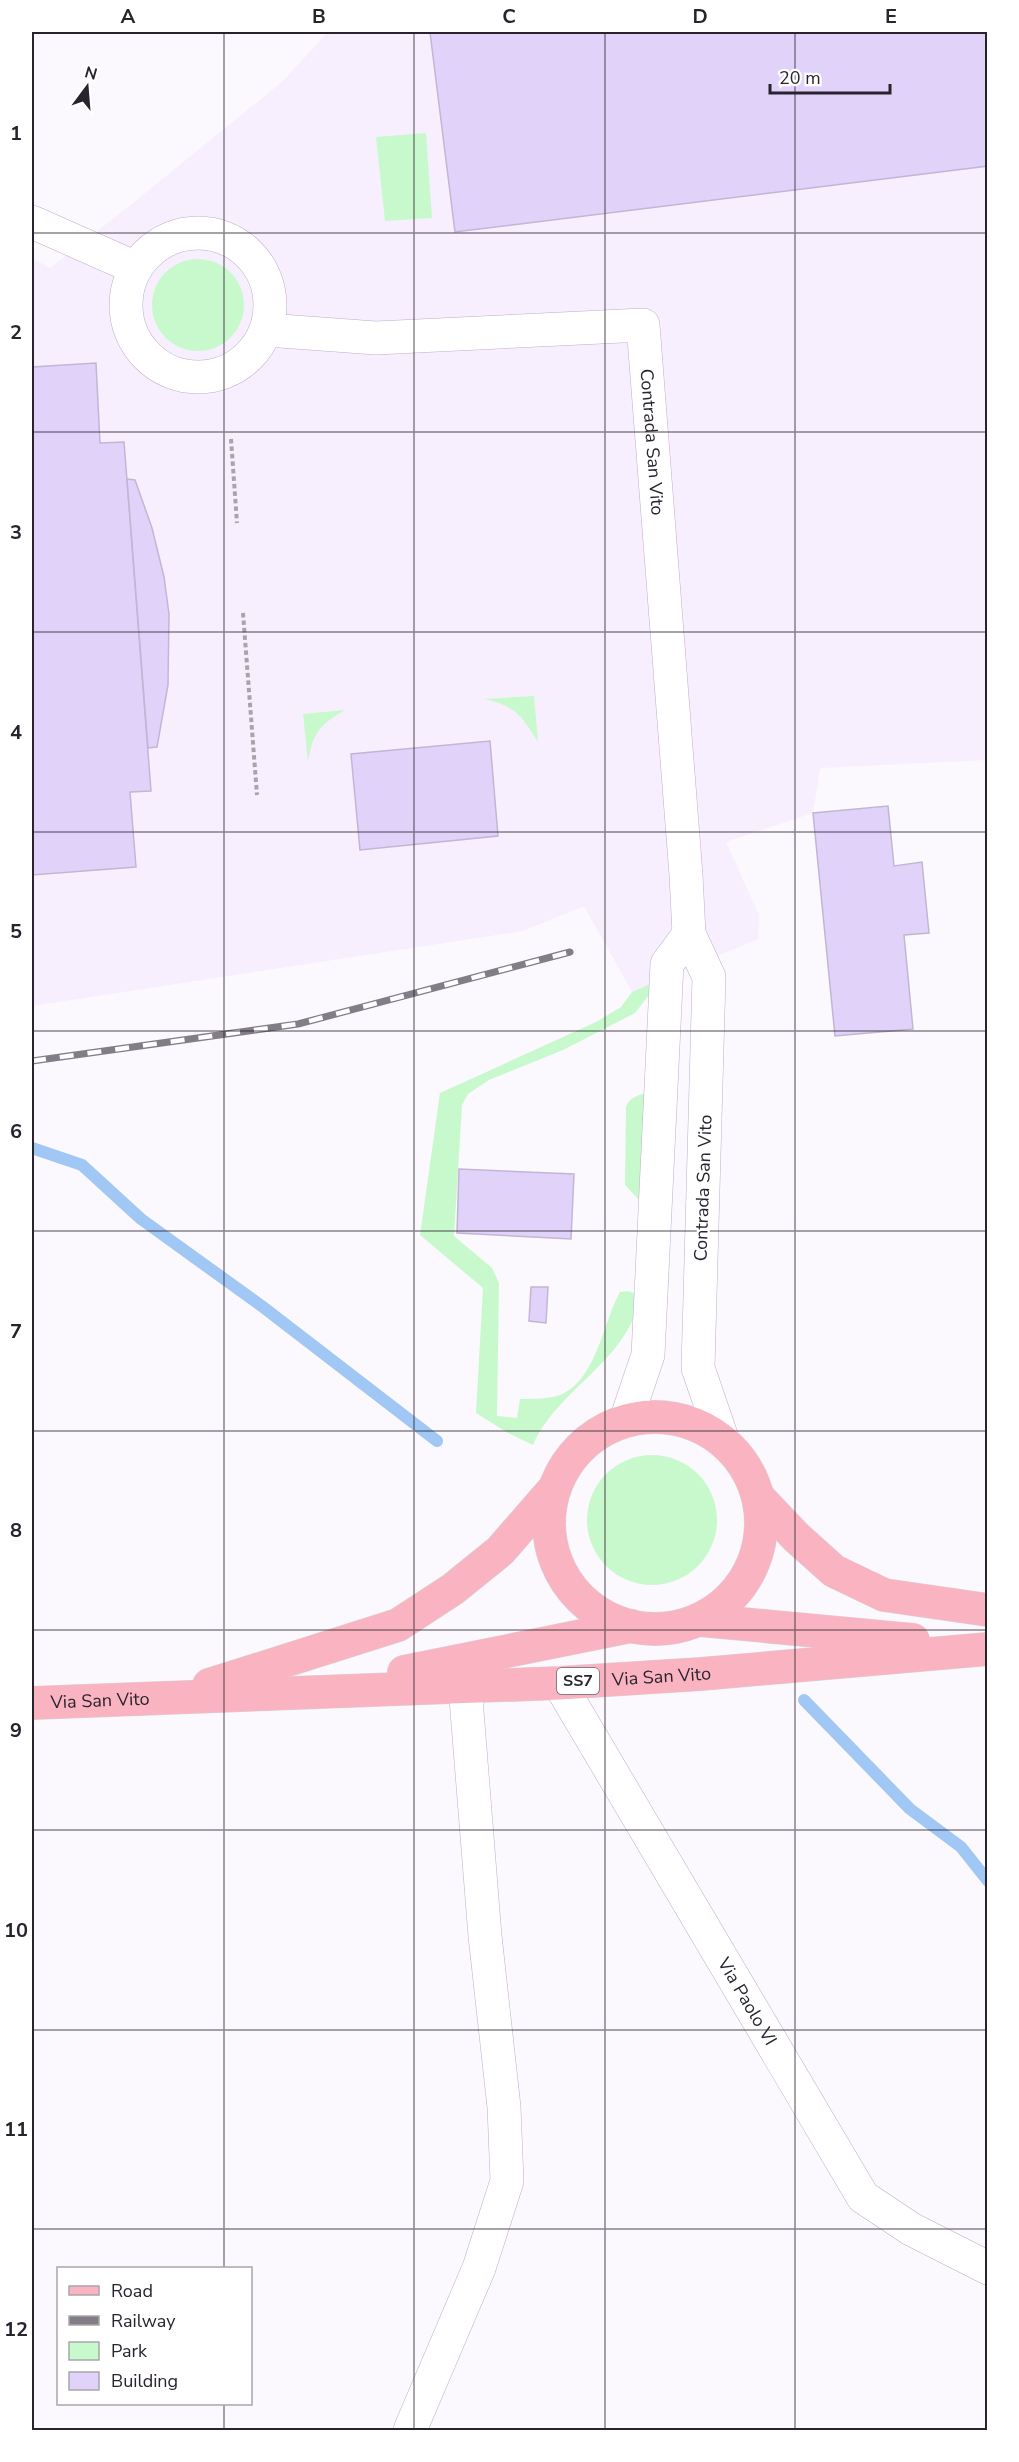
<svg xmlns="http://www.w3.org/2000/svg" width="1019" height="2462" font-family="'Nunito Sans',sans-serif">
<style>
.built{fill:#f7effd}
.green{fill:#c8f9cc}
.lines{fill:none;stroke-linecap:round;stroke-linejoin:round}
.stream{stroke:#a1c7f4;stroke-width:12}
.building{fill:#e1d2fa;stroke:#c2b6d5;stroke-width:1.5}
.minor-casing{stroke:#bfaecb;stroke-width:34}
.major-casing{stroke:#d8d7d9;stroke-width:34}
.path{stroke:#a8a4ac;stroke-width:4;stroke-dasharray:4.5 3;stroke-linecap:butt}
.minor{stroke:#fff;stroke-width:33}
.major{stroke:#fab4c1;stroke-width:33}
.rail-casing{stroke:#827d86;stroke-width:7}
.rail{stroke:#fff;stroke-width:4.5;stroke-dasharray:14;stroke-linecap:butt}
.grid{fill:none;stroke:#29232e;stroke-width:1.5;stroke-opacity:0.55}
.labels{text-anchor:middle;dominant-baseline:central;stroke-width:4.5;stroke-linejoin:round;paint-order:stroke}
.shield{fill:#fff;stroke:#69656d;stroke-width:1.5}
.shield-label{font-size:16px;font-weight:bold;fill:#29232e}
.street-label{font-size:18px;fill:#29232e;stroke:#fff}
.neatline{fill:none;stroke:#29232e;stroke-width:2}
.grid-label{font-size:20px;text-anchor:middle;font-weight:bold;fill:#29232e}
</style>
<rect width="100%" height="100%" fill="#fbf8fe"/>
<!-- built -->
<path class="built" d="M328 32H987V760L820 768 813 813 726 842 759 915 758 939 632 992 584 906 523 931 32 1006V258L50 268 128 207 283 81Z"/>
<!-- green -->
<g class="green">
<path d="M426 133 432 218 385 221 376 137Z"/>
<circle cx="198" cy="305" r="46"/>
<path d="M534 696 538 742C521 715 516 706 484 699Z"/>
<path d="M345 710C319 725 313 733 308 762L303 714Z"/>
<path d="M650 984 649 995 635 1013 563 1050 489 1080 468 1094 462 1105 454 1236 492 1268 499 1283 497 1416 517 1418 520 1399C532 1399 545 1399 557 1396 596 1384 603 1322 620 1292L628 1291 640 1295C631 1359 557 1389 533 1445L508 1433 476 1413 483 1288 420 1235 440 1093 596 1022 621 1007 632 992Z"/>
<path d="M649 1093 639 1200 625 1185 626 1107C629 1097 640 1094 649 1093Z"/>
<circle cx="652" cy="1520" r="65"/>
</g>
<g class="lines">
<!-- stream -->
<g class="stream">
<path d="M32 1148 82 1165 141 1219 263 1307 437 1441"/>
<path d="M804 1700 910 1809 961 1847 988 1881"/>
</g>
</g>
<!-- building -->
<g class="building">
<path d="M430 32H988V166L455 232Z"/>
<path d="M96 363 100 443 124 442 151 791 130 792 136 867 32 875V367Z"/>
<path d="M127 479 135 480 152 528 164 577 169 614 168 685 157 747 148 748Z"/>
<path d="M490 741 498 836 360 850 351 754Z"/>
<path d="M888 806 894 866 922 862 929 933 904 935 913 1029 835 1036 813 813Z"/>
<path d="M459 1169 574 1174 571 1239 457 1233Z"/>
<path d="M531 1287H548L546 1323 529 1321Z"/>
</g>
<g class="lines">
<defs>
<g id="minor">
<path d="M32 222 136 268"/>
<circle cx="198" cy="305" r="72"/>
<path id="s1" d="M267 330 376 338 643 325 686 875 689 934"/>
<path d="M626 1420 648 1355 667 964 689 934 709 977 698 1368 723 1441"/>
<path id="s2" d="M559 1683 863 2197 911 2229 988 2268"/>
<path d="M410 2430 479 2268 507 2181 504 2107 485 1936 465 1686"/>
</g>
<g id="major">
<circle cx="655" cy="1523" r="106"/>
<path d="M759 1498 796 1537 834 1571 884 1595 988 1610"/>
<path d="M700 1620 913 1640"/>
<path d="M404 1672 631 1626"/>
<path d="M209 1685 398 1625 453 1589 500 1551 554 1489"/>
<path id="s3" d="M32 1703 559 1683 701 1674 988 1649"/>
</g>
</defs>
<!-- minor casing -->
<use href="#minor" class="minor-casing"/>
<!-- major casing -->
<use href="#major" class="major-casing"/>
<!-- path -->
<g class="path">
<path d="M231 439 237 523"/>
<path d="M243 613 257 795"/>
</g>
<!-- minor -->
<use href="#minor" class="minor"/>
<!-- major -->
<use href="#major" class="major"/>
<defs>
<path id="rail" d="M32 1061 298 1024 570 952"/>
</defs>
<!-- rail casing -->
<use href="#rail" class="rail-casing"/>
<!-- rail -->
<use href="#rail" class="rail"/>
</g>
<!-- grid -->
<path class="grid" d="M224 32V2268M414 32V2430M605 32V2430M795 32V2430M32 233H988M32 432H988M32 632H988M32 832H988M32 1031H988M32 1231H988M32 1431H988M32 1630H988M32 1830H988M32 2030H988M32 2229H988M224 2404V2430"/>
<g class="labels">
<!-- shield labels -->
<rect class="shield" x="557" y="1668" width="42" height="26" rx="4.5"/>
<g class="shield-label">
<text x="578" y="1681">SS7</text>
</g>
<!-- street labels -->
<g class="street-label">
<text stroke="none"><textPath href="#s1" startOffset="494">Contrada San Vito</textPath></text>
<text transform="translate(703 1188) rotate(-88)">Contrada San Vito</text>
<text stroke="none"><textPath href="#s3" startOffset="630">Via San Vito</textPath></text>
<text stroke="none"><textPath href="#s3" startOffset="68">Via San Vito</textPath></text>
<text stroke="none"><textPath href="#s2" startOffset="370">Via Paolo VI</textPath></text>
</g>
</g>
<!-- border -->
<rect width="1019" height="2462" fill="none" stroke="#ffffff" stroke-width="66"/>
<!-- legend -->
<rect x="57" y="2267" width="195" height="138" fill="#ffffff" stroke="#a9a7ab" stroke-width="1.5"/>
<rect x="69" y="2286" width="30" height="9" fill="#fab4c1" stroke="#a9a7ab" stroke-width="1.5"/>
<text x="111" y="2297" font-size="18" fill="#29232e">Road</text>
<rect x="69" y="2316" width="30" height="9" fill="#827d86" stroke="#a9a7ab" stroke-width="1.5"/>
<text x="111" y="2327" font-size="18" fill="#29232e">Railway</text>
<rect x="69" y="2342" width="30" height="18" fill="#c8f9cc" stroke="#a9a7ab" stroke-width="1.5"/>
<text x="111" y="2357" font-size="18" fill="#29232e">Park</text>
<rect x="69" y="2372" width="30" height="18" fill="#e1d2fa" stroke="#a9a7ab" stroke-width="1.5"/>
<text x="111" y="2387" font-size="18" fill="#29232e">Building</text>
<!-- north arrow -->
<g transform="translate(87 87) rotate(16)" stroke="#ffffff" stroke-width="4.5" paint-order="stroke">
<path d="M0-4.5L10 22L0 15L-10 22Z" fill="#29232e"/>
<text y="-9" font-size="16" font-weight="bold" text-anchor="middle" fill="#29232e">N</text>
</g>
<!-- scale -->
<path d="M770 84v9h120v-9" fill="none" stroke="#29232e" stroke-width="3"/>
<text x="779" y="84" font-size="18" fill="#29232e" stroke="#ffffff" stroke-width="4.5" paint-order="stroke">20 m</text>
<rect x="33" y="33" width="953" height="2396" class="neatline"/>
<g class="grid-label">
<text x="128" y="23">A</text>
<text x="319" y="23">B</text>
<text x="509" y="23">C</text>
<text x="700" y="23">D</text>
<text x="891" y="23">E</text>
<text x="16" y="140">1</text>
<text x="16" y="339">2</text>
<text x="16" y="539">3</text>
<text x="16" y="739">4</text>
<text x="16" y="938">5</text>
<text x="16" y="1138">6</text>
<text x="16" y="1338">7</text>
<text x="16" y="1537">8</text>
<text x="16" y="1737">9</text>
<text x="16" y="1937">10</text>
<text x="16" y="2136">11</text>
<text x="16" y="2336">12</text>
</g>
</svg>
